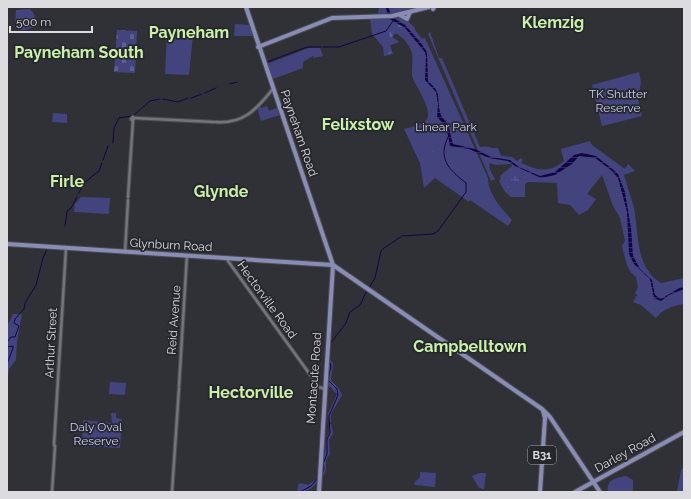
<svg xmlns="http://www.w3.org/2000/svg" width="691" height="499" font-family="Raleway,sans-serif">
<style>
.green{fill:#43447e}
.forest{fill:url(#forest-firs)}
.wetland{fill:url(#wetland-marsh)}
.cemetery{fill:url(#cemetery-stones)}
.water{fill:url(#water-rules)}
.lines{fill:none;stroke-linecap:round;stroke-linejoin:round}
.stream{stroke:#130349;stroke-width:1}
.minor-casing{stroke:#4b4b51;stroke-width:4.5}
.major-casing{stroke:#4b4b51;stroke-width:6}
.minor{stroke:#72737b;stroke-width:2.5}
.major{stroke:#898cb5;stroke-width:4}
.labels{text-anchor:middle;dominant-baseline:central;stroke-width:3.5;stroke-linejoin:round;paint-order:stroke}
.shield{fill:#26272d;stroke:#a5a5aa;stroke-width:1}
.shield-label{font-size:11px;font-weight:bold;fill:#dbdbe0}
.park-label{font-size:12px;fill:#c9cdf6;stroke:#26272d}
.street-label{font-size:12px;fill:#dbdbe0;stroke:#26272d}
.district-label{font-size:16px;font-weight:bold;fill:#cbf0a9;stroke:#26272d}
</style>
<defs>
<pattern id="forest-firs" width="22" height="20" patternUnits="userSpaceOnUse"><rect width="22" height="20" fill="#43447e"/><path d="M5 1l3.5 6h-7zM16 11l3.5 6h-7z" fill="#5e5e90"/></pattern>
<pattern id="wetland-marsh" width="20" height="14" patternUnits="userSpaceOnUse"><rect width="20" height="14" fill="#43447e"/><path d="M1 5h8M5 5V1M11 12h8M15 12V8" fill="none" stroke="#5e5e90"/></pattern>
<pattern id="cemetery-stones" width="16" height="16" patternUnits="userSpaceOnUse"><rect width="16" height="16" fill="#43447e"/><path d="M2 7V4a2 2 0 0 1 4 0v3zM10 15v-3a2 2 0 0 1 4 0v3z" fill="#5e5e90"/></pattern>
<pattern id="water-rules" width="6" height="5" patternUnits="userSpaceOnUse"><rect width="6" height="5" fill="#130349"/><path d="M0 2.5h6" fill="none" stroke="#352763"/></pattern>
</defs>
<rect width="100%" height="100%" fill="#303037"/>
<!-- green -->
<g class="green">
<path d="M379 7H412V8L393 13 378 14Z"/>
<path d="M30 9C37 16 35 19 33 27 27 30 21 32 15 26L16 10Z"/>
<path d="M399 16 404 17 415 28V30L422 39 425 38 488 178C488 194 502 209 512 220L508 226 470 200 469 202 435 178 424 188 420 163 404 129C411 127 423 125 427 119 432 110 418 89 414 81 409 72 415 60 411 50 407 42 404 39 396 33L392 37 399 42 390 45 393 54 384 56 383 47 372 34 370 19 368 18Z"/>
<path d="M235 24 249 25 253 36H234Z"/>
<path d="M433 28 430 32 439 58H442L480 147C487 145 491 149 498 148L501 156 512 157 517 161 521 158 523 160 521 163C538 170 548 174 564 161L561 149 590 141 592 145 625 169 628 164 635 171 624 175C627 186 631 197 634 208 639 234 635 267 661 283L684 278V304C672 306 663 309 656 318L641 305 633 302 637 295 635 293 638 287 636 277C626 270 625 257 622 246L625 241 620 218 613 206 602 175 587 194 596 199 588 210 579 215 570 205 558 203 557 183 528 182 525 184V197H511L505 192 499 181 501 179 500 176 512 166 511 164 496 165 489 163 490 170 495 179 491 181 428 34Z"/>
<path d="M167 33 193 35 189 75 165 74Z"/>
<path d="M309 48H320L323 56 314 58 313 56 303 62V68L273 79 267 64Z"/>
<path d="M639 72 641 82 638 99 642 116 602 126 592 85Z"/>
<path d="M260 106 261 108 267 106 269 111 277 108 280 115 261 121 257 108Z"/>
<path d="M53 113 67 114V123L52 122Z"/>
<path d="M81 197 110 198 109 214 74 212 75 204Z"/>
<path d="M13 314H22L17 342 16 360 9 369 8 376 7 322 9 323Z"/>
<path d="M328 358 333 363 331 380 339 389 342 395 331 414V422H329L328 414 337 394 327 384Z"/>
<path d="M110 382 126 383 125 395 109 394Z"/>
<path d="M111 413H116V418L122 419 120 448 82 446 83 420 112 423Z"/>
<path d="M329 424H331L333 433 329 440 330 454 326 460V470L320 483 322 454H325L326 439 329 433Z"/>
<path d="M684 467V492H677L681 470Z"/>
<path d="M420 472 436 473 435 487 415 485 414 483 420 477Z"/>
<path d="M479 473H486L484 489 479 488 472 476Z"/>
<path d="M626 476 633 480V492H608C606 479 616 478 626 476Z"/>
<path d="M317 479C316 489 305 492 297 492L298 485 300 483 308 485Z"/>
</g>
<!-- forest -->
<g class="forest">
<path d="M386 17 391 20C389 26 390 27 384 31V35L379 31 378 32 372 28 373 26 371 19 373 18 374 26 382 29 388 27 382 21V18Z"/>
<path d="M393 22 400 24 411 33 408 35 403 30 398 31V33L394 34 392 37 399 42 390 45 392 53 386 55 385 50H387L389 45 386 43 387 39H392L389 35Z"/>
</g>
<!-- wetland -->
<g class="wetland">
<path d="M418 128 421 135 432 140 434 151 432 152C427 138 426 142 416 136L415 131Z"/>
<path d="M512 174 520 177 522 186 519 188 515 181 512 180 509 183 511 187 508 190 505 182 508 176Z"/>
</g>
<!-- cemetery -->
<path class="cemetery" d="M117 30 137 31 135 73 114 72Z"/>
<!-- water -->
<path class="water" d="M386 7H388L392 17 405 25 421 43 427 52 428 81C443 95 436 95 440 112 441 117 444 119 447 123 450 128 451 138 453 144L475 149 491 157 510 160 519 167 540 176 555 172 574 155 582 153 596 156 611 168 618 174 625 192 631 228 633 256 640 269 652 280 655 295 661 299 681 287H684V289L669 295 661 301 654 298 650 279 634 264 629 254 627 212 618 178 611 170 595 158 579 156 572 164 555 175 541 178 515 166 508 161 489 158 469 149 450 146 446 126 437 117 438 105 436 92 425 80 426 56 424 51 405 28 388 18Z"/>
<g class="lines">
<!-- stream -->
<g class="stream">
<path d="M323 47H339L386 31 393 21"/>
<path d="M267 62 307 47H321"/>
<path d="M230 84 237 82"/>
<path d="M205 93 216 88"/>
<path d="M191 98 202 94"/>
<path d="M163 99 178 102 188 98"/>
<path d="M134 115 150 101 160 99"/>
<path d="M113 143 114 128 119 118 132 116"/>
<path d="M103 160 108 146"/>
<path d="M79 193 84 183 99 171 102 163"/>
<path d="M65 226 67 211 71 208 77 197"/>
<path d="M369 288 375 278 381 251 384 248 402 236 433 234 438 231 466 192V183C448 169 437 158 449 135"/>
<path d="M7 342 11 337H15L19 326 14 323 15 319 24 309 25 303 36 285 43 258 47 249"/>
<path d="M330 344 346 323 350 312 360 305 367 290"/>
<path d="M7 347 13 346V348L7 364"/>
<path d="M322 474 324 469 323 464 327 454V439L330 433 329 416 338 395 337 389 328 380 331 366 329 360"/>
<path d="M300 492 311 486 318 478"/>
</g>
<defs>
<g id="minor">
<path d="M133 117 134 119 132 120 131 119Z"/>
<path d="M134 118 214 122"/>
<path d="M216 122C243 124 256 110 272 90"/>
<path d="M128 197 133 120"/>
<path d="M125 252 128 200"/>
<path d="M227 258 228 261 319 387 325 389"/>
<path d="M179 386 187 255"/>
<path d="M54 445 66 248"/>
<path d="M52 492 55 446"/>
<path d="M172 492 179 388"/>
</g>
<g id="major">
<path d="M246 7 333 265 319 492"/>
<path d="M433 9 434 7"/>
<path d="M400 15 407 19 410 12"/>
<path d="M258 47 332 18 392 16 429 7"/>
<path d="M7 244 333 265 542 409 550 417 600 492"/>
<path d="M540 492 545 418 543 411"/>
<path d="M575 492 684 432"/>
</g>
</defs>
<!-- minor casing -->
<use href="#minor" class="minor-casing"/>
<!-- major casing -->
<use href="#major" class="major-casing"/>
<!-- minor -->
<use href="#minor" class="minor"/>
<!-- major -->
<use href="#major" class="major"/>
</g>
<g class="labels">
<!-- shield labels -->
<rect class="shield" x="528" y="446" width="28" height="18" rx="3"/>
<g class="shield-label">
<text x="542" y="455">B31</text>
</g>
<!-- park labels -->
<g class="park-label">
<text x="618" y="94">TK Shutter<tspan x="618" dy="14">Reserve</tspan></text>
<text x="446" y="127">Linear Park</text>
<text x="96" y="427">Daly Oval<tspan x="96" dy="14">Reserve</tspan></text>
</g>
<!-- street labels -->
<g class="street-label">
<text transform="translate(299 133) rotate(71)">Payneham Road</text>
<text transform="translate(171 245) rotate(3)">Glynburn Road</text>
<text transform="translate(267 300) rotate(54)">Hectorville Road</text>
<text transform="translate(174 320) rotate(-86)">Reid Avenue</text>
<text transform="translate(51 343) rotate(-87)">Arthur Street</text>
<text transform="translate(314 378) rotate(-86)">Montacute Road</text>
<text transform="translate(625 453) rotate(-29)">Darley Road</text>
</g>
<!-- district labels -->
<g class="district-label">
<text x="553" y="22">Klemzig</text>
<text x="189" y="32">Payneham</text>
<text x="79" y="52">Payneham South</text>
<text x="358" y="124">Felixstow</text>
<text x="67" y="181">Firle</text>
<text x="221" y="191">Glynde</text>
<text x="470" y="346">Campbelltown</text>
<text x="251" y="392">Hectorville</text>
</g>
</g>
<!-- border -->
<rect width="691" height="499" fill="none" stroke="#dbdbe0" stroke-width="16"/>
<!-- scale -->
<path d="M10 26v6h82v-6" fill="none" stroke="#dbdbe0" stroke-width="2"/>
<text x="16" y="26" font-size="12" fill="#dbdbe0" stroke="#26272d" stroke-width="3" paint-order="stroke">500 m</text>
</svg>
